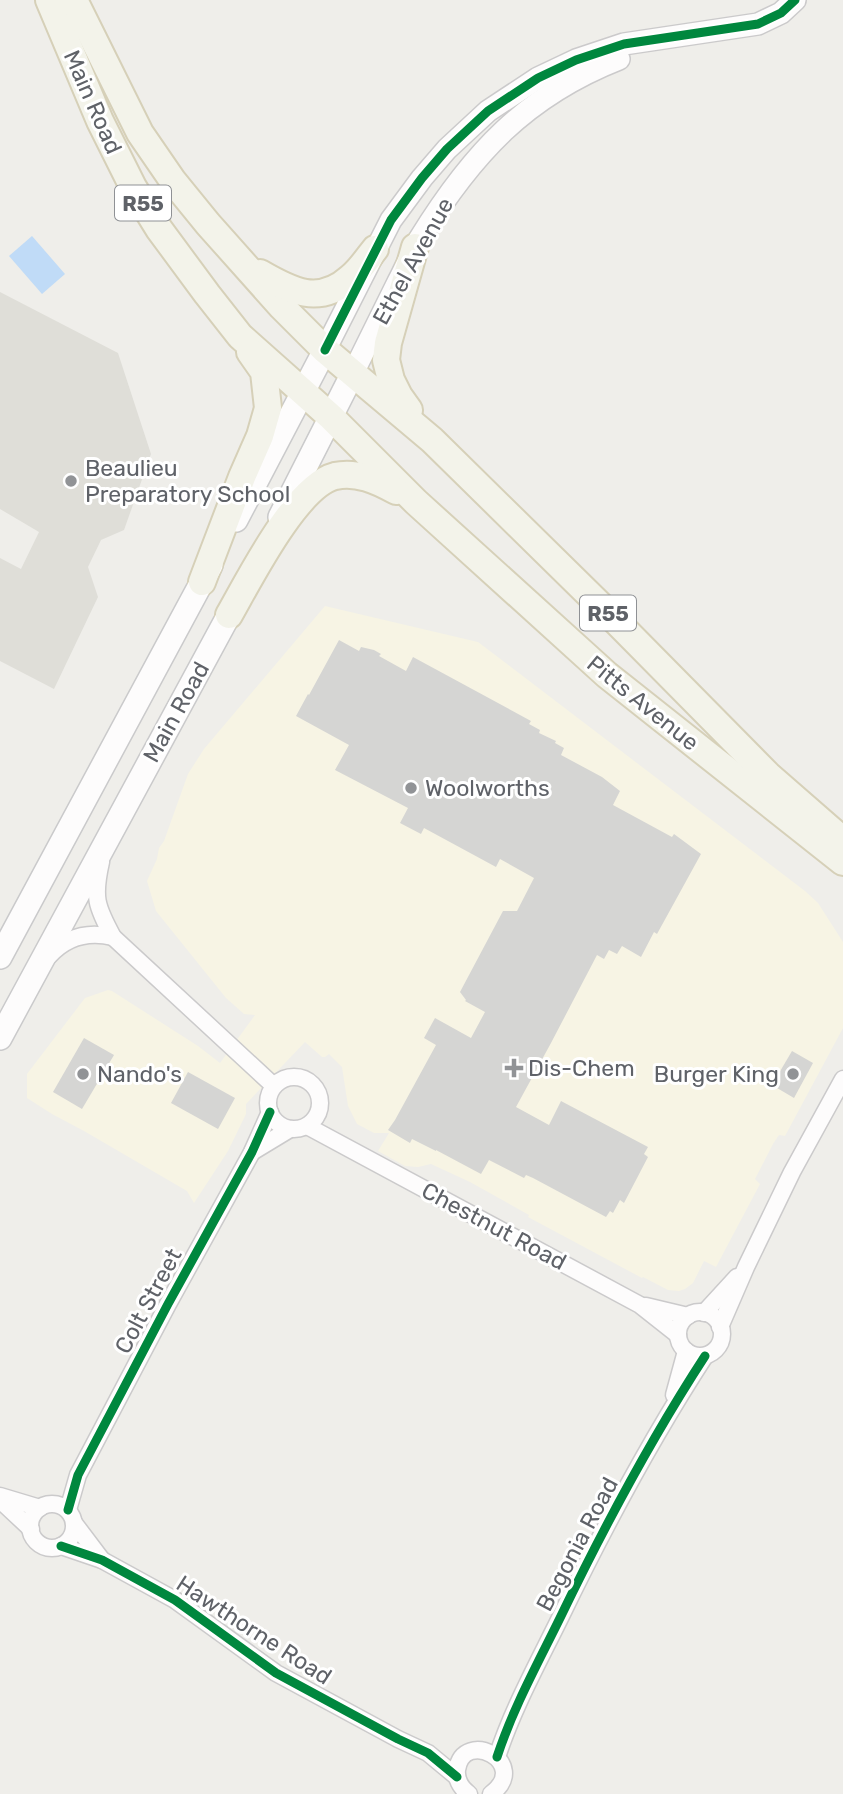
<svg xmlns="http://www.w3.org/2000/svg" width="843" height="1794" font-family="Rubik,sans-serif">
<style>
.commercial{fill:#f7f4e4}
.education{fill:#dfded8}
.water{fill:#c0dbf7}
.building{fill:#d5d5d3}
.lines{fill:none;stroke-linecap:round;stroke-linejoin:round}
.minor-casing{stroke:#cbcacb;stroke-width:19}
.tertiary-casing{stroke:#cbcacb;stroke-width:24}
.secondary-casing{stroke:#cacacb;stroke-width:26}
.primary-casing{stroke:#d6d0b8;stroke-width:30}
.minor{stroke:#fdfcfc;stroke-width:16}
.tertiary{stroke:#fdfcfc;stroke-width:21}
.secondary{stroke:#fdfcfc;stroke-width:23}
.primary{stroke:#f3f3ea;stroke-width:26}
.cycleway-casing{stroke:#fff;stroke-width:13}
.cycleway{stroke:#00873e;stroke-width:9}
.poi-dot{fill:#919396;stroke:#fff;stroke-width:2.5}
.labels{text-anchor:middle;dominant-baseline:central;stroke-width:6;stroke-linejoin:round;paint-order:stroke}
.shield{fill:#fff;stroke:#8f9195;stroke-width:2}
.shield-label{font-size:21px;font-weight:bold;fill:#5f6268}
.street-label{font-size:23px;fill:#5f6268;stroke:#fff}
.poi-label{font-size:23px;fill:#5f6268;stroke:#fff;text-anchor:start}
</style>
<rect width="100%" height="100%" fill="#efeeea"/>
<!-- commercial -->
<path class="commercial" d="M325 606 478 642 805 891 818 903 843 942V1028L785 1136 779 1135 773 1144 755 1179 760 1184 716 1267 704 1261 693 1283 685 1289 679 1291 668 1290 643 1277 642 1278 528 1217 529 1215 470 1182 431 1164 418 1167 405 1166 378 1151 389 1133H374L357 1124 348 1106 342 1067 329 1054 325 1057H322L305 1042 246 1104V1114L228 1151 194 1203 187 1191 84 1131 52 1114 27 1098V1074L85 998 108 990 112 991 198 1046 220 1063 255 1015 244 1014 226 998 156 911 147 881 157 859 159 848 164 841 188 774 204 749Z"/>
<!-- education -->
<path class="education" d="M0 292 118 353 151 454 124 530 101 540 88 567 98 597 54 689 0 661V558L21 569 39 532 0 509Z"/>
<!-- water -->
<path class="water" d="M32 236 65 274 42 294 9 256Z"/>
<!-- building -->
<g class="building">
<path d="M339 640 359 651 361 647 374 650 381 654 379 656 406 671 413 657 531 721 529 724 540 730 539 733 556 741 555 743 564 748 561 755 602 777 620 791 613 805 672 837 674 834 701 854 657 934 654 932 641 957 622 946 617 954 609 950 604 959 597 955 551 1043 516 1107 549 1125 561 1101 648 1147 644 1154 648 1157 624 1203 620 1200 613 1213 610 1211 606 1217 533 1178 526 1175 524 1178 489 1160 481 1174 436 1150V1151L412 1139 410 1143 388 1130 395 1120 436 1045 424 1038 435 1018 471 1038 485 1012 465 1001 466 1000 460 992 503 911H517L534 878 500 859 496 867 424 828 421 834 400 823 408 808 335 770 349 745 296 716 308 694 309 695Z"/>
<path d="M84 1038 114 1055 82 1109 53 1092Z"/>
<path d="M792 1051 813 1063 794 1098 772 1085Z"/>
<path d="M188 1072 235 1098 218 1129 171 1103Z"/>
</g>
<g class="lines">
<defs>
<g id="minor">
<path d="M101 862C93 897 96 906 113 937L274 1086"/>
<path d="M49 956C66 937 88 931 113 937"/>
<circle cx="294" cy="1103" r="26"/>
<path d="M307 1126 640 1305 678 1335"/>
<path d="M252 1152 290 1129"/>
<path d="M646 1306 688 1316"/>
<circle cx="700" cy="1334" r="22"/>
<path d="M704 1313 737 1277"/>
<path d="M720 1327 746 1267 792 1172 843 1079"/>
<path d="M674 1395 686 1351"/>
<path d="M0 1496 40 1508"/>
<path d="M0 1500 31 1529"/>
<circle cx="52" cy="1526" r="22"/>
<path d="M68 1510 78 1475 168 1304 252 1152 270 1112"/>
<path d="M74 1523 102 1560"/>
<path d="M61 1546 102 1560 175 1600 276 1673 398 1739 428 1753 457 1777"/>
<path d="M497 1757C513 1708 538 1663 561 1616 604 1527 651 1439 705 1356"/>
<path d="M469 1794C461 1788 456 1780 457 1770 463 1727 532 1763 491 1794"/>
</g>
<g id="tertiary">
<path d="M325 350 391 220 422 178 447 149 488 111 538 78 576 60 624 44 758 24 781 13 795 0"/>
<path d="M353 373C368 343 383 312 398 282 406 267 412 252 420 238 472 154 525 96 619 59"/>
</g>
<g id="secondary">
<path d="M280 517 353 373"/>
<path d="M236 520 325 350"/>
<path d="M0 957 211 565"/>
<path d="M0 1038 237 600"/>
</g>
<g id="primary">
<path d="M49 0 100 121 133 187 159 229 207 294 240 336 331 417 416 502 607 675 843 862"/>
<path d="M74 0 140 133 173 181 208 224 282 307 325 350 432 440 607 612 768 775 839 837"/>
<path d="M260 273C291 291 319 306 350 278 360 270 367 259 375 249"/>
<path d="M409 410 399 396 391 380 386 360 388 343 415 247"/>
<path d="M202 582 242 477 260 436 268 408 264 372 250 352"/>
<path d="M229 615C249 580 296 486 335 476 357 471 378 481 396 491"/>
</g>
</defs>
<!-- minor casing -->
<use href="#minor" class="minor-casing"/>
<!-- tertiary casing -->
<use href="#tertiary" class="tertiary-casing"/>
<!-- secondary casing -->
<use href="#secondary" class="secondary-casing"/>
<!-- primary casing -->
<use href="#primary" class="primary-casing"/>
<!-- minor -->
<use href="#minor" class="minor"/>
<!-- tertiary -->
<use href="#tertiary" class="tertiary"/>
<!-- secondary -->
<use href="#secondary" class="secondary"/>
<!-- primary -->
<use href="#primary" class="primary"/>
<defs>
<g id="cycleway">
<path d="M325 350 391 220 422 178 447 149 488 111 538 78 576 60 624 44 758 24 781 13 795 0"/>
<path d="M68 1510 78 1475 168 1304 252 1152 270 1112"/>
<path d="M61 1546 102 1560 175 1600 276 1673 398 1739 428 1753 457 1777"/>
<path d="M497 1757C513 1708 538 1663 561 1616 604 1527 651 1439 705 1356"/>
</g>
</defs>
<!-- cycleway casing -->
<use href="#cycleway" class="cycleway-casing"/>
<!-- cycleway -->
<use href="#cycleway" class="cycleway"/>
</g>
<!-- markers -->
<g class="poi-dot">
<circle cx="71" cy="481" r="7"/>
<circle cx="411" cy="788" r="7"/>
<path d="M510.5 1057.5h7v7h7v7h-7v7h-7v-7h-7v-7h7z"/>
<circle cx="83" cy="1074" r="7"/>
<circle cx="793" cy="1074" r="7"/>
</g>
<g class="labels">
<!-- shield labels -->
<g class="shield">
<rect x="115" y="185.5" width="56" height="35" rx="5"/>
<rect x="580" y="595.5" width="56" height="35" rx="5"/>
</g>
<g class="shield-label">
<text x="143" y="203">R55</text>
<text x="608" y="613">R55</text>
</g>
<!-- street labels -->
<g class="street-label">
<text transform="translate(93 102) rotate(66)">Main Road</text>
<text transform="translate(413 261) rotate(-61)">Ethel Avenue</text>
<text transform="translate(643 703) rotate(39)">Pitts Avenue</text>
<text transform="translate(176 712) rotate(-61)">Main Road</text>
<text transform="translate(494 1226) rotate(28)">Chestnut Road</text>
<text transform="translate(148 1301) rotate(-62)">Colt Street</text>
<text transform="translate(577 1544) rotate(-62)">Begonia Road</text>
<text transform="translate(254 1630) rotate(33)">Hawthorne Road</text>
</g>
<!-- poi labels -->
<g class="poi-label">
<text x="85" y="468">Beaulieu<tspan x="85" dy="26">Preparatory School</tspan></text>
<text x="425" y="788">Woolworths</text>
<text x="528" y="1068">Dis-Chem</text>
<text x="97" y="1074">Nando's</text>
<text x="779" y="1074" text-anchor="end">Burger King</text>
</g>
</g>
</svg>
